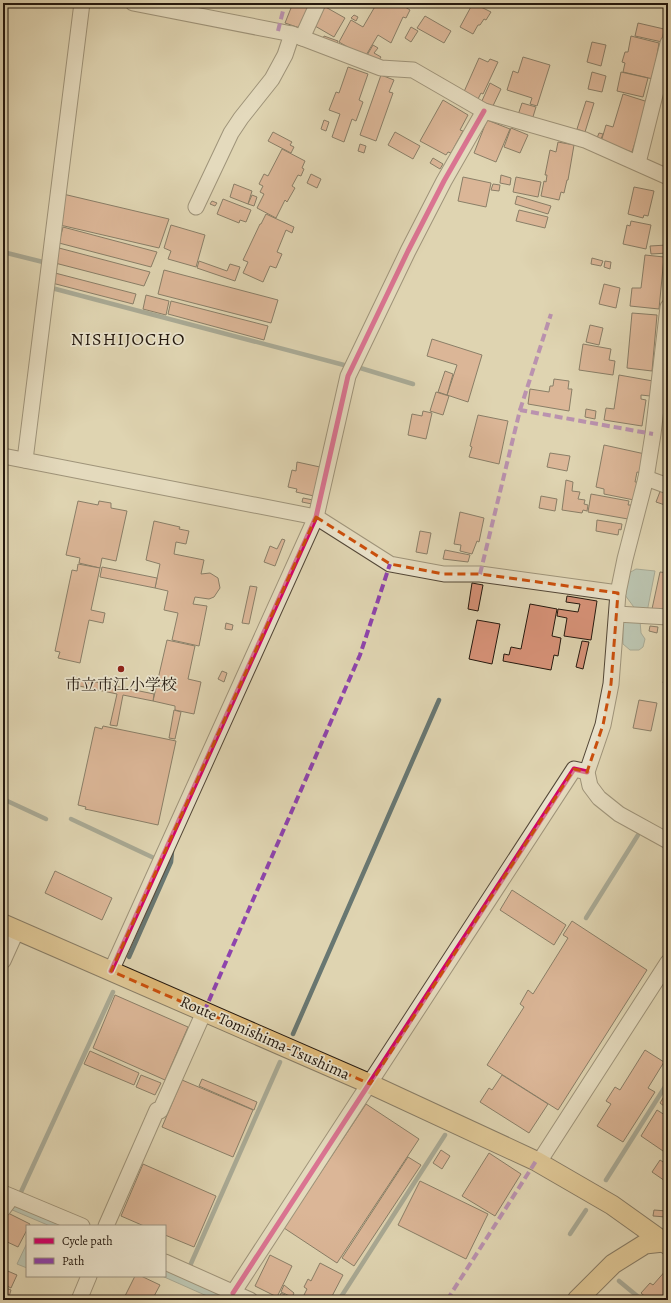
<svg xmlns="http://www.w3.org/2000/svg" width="671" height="1303" font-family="Alegreya,'Noto Serif JP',serif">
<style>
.water{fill:#95b7b4;stroke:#687772}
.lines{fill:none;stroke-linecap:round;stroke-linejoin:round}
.stream{stroke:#687772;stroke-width:4.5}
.building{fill:#d79278;stroke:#24180e}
.minor-casing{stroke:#534737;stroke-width:17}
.major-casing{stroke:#24180e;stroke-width:21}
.minor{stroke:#eae3cc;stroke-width:15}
.major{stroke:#e0ba78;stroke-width:19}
.quiet{stroke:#8e44ad;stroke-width:4;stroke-dasharray:8 4;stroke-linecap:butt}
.cycleway-casing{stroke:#eae3cc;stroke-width:8}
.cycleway{stroke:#d6006c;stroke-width:5}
.marked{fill:none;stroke:#cb4f0c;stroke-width:3;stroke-dasharray:8 5;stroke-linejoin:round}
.poi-dot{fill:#8f2418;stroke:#eae3cc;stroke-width:1.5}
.labels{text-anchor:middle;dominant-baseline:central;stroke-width:3.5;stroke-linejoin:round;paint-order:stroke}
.poi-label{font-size:16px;fill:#24180e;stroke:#eae3cc}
.street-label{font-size:16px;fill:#24180e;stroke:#eae3cc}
.quarter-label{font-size:18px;letter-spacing:1px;fill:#24180e;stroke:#eae3cc}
</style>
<rect width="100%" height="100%" fill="#dfd4b1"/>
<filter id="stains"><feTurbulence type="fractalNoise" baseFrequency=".005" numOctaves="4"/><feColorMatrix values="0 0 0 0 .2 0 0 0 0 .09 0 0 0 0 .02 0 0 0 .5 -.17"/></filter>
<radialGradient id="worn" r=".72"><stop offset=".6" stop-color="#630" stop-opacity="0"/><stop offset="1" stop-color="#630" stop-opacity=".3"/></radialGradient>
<!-- water -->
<g class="water">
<path d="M636 569 655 571 647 612 636 610 625 595 629 573Z"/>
<path d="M629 620 640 621 641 633 645 639 643 647 639 650H630L623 644V623Z"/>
<path d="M3 1197 68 1226H50L3 1206Z"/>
<path d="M27 1243V1268L17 1264Z"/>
<path d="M165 1269 235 1300H216L162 1276H165Z"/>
</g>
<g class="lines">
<!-- stream -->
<g class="stream">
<path d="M3 252 47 263"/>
<path d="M48 287 344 365"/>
<path d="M357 367 413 384"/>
<path d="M3 799 46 819"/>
<path d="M71 819 154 858"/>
<path d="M586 918 638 835"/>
<path d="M129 957 171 862 172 851"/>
<path d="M293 1034 439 700"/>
<path d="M606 1180 668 1082"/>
<path d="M21 1192 113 992"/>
<path d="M570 1234 586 1210"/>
<path d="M189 1268 280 1062"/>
<path d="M619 1281 642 1300"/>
<path d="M339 1300 445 1135"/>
</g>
</g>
<!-- building -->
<g class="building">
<path d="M293 3 308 7 300 28 285 23Z"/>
<path d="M377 3H399L410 10 406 18 403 17 391 43 378 35 365 57 339 42 351 20 363 27Z"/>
<path d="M473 3 491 12 486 20 484 19 480 25H478L473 34 460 27Z"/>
<path d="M322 5 345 18 334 37 315 26 320 17 316 15Z"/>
<path d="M354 15 358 17 356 21 351 18Z"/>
<path d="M425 16 451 31 444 43 417 28Z"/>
<path d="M638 23 664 29 662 42 635 36Z"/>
<path d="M411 27 418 31 411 42 405 38Z"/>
<path d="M324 36 338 41 336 46 322 41Z"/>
<path d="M631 36 659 43 653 79 623 72 625 63 622 62 625 52H628Z"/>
<path d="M592 42 606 45 601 66 587 62Z"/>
<path d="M373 45 378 48 374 53 381 57 377 63 366 57Z"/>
<path d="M523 57 550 65 537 106 530 104 532 98 507 90 513 71 518 73Z"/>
<path d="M479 58 488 62 490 59 498 62 483 94 481 93 477 101 463 94Z"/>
<path d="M348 67 368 74 359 100 363 102 356 121 352 119 344 142 332 137 340 114 329 110 336 92 339 93Z"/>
<path d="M592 72 606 76 602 92 588 89Z"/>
<path d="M621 72 648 78 643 97 617 91Z"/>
<path d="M381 75 394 80 389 92 393 93 376 141 360 135Z"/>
<path d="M490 83 501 89 492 108 481 103Z"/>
<path d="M623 94 648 102 632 152 601 142 606 125 613 127Z"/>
<path d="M443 100 468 115 460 130 463 131 451 153 448 152 446 155 420 141Z"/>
<path d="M586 101 594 103 585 132 577 129Z"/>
<path d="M522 103 536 107 532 120 518 115Z"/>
<path d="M324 120 329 122 326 131 321 129Z"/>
<path d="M487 120 510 129 496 162 474 153Z"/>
<path d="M511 128 528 135 520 153 504 147Z"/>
<path d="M273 132 292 142 290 145 294 147 291 153 268 141Z"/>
<path d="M395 132 420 146 413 159 388 145Z"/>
<path d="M599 133 603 134 601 139 597 138Z"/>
<path d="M558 142 574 145 568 180H567L564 193 561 192 559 200 541 196 544 181 546 182 547 175H545L550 150 556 152Z"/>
<path d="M360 144 366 146 364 153 358 151Z"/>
<path d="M282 149 305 161 302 168 304 169 301 176 298 175 292 186 295 188 287 202 285 200 276 218 257 208 264 194 260 192 263 186 259 184 264 174 268 176Z"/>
<path d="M433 158 443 164 440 169 430 163Z"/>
<path d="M311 174 321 179 317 188 307 183Z"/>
<path d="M501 175 511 178 510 185 500 183Z"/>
<path d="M463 177 491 183 486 207 458 201Z"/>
<path d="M516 177 541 182 538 197 513 192Z"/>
<path d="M234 184 252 191 248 204 230 197Z"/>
<path d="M493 184 500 185 499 191 491 190Z"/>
<path d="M634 187 654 191 648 216 644 215 643 218 628 214Z"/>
<path d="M63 194 169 219 159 248 60 225 64 208 61 207Z"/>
<path d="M252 195 257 197 254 206 248 204Z"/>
<path d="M517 196 551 206 548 214 515 204Z"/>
<path d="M223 199 251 210 246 222 240 220 239 223 217 214Z"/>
<path d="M212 201 217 203 215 206 210 204Z"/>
<path d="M519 210 548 217 545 228 516 221Z"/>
<path d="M266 214 294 227 292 233 286 230 277 252 282 254 276 268 270 266 263 282 243 273 248 262 243 260 260 224H261Z"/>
<path d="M631 221 651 225 646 249 623 244 627 225 630 226Z"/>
<path d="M171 225 205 235 196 267 168 259 171 251 164 248Z"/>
<path d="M63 227 157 252 151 267 59 243Z"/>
<path d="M667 245 668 253 651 254 650 246Z"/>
<path d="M59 248 150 272 144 286 55 263Z"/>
<path d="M645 255 664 257 659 309 630 306 632 288H641Z"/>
<path d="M592 258 603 261 601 266 591 264Z"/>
<path d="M199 261 227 271 230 264 240 267 235 281 197 268Z"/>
<path d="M605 261 611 262 610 269 604 267Z"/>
<path d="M164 270 278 300 271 323 158 294Z"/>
<path d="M55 273 136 294 133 304 52 283Z"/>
<path d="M604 284 620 288 616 308 599 304Z"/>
<path d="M146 295 169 301 166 315 143 309Z"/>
<path d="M171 301 268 326 264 340 168 314Z"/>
<path d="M632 313 657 315 652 371 627 368Z"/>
<path d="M590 325 603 328 599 345 586 342Z"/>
<path d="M432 339 482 355 468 402 447 395 457 365 427 356Z"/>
<path d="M583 344 611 349 609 360 615 361 613 375 579 370Z"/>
<path d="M445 371 453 374 447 395 438 392Z"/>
<path d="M619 375 653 381 650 396 641 395V399L646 400 642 426 604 420 606 408 614 409Z"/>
<path d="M554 379 569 381 568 389H572L569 411 528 404 530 389 549 392 550 386H553Z"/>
<path d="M436 392 449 396 443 415 430 411Z"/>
<path d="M586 409 596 411 595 419 585 417Z"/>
<path d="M423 411 432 413 426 439 408 435 412 414 422 416Z"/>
<path d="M478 415 508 421 499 464 469 457 472 447 470 446Z"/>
<path d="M604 445 645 454 642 473 637 472 635 482H638L634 500 604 494V489L596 487Z"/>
<path d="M550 453 570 456 567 471 547 467Z"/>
<path d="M297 462 320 467 314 496 296 492 297 489 288 487 292 470 296 471Z"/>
<path d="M566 480 573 482 572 491 580 492 578 499 585 500 584 504 588 505 587 511 583 510 582 513 562 510Z"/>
<path d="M661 489 668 492V506L656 502Z"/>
<path d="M591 494 629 501 628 505H631L628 519 588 512Z"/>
<path d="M541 496 557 499 555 511 539 508Z"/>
<path d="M303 498 313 500 312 504 302 502Z"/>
<path d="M78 501 98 505 99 501 111 503V508L127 511 116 561 102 558 100 568 79 563 80 558 66 555Z"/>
<path d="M460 512 484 518 479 542 477 541 472 554 460 551 461 545 454 544Z"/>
<path d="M597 520 622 524 621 530 619 529 618 535 596 531Z"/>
<path d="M154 521 180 527 179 529 189 531 186 544 176 542 174 554 204 560 201 574 210 573 218 578 220 588 214 597 209 599 195 597 193 604 207 606 199 646 172 640 178 613 164 610 168 591 155 588 160 564 146 560Z"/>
<path d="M420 531 431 533 427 554 416 552Z"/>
<path d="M282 539 285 540 275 566 264 562 270 546 277 549Z"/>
<path d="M445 550 470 555 468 562 443 559Z"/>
<path d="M78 564 100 568 91 610 105 613 103 623 89 620 80 663 58 658 60 652 55 651 72 570 77 571Z"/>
<path d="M102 567 157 578 155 588 100 577Z"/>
<path d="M660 572 668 573V601L666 612 652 609Z"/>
<path d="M472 583 483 585 478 611 468 609Z"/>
<path d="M250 586 257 587 249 624 242 623Z"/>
<path d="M567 596 597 601 591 640 564 636 567 618 557 616 558 609 578 612 580 604 566 602Z"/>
<path d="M530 604 557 609 552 636 561 638 558 656 554 655 551 670 503 661 504 654 509 655 511 647 521 649Z"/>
<path d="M477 620 500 624 492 664 469 659Z"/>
<path d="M226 623 233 625 232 630 225 629Z"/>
<path d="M650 626 658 627 657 633 649 631Z"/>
<path d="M167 640 195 646 188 679 201 682 194 714 175 710V706L153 701Z"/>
<path d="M582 641 589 642 583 669 576 667Z"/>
<path d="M666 670 668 671V684L663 683Z"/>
<path d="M222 671 227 673 224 682 218 679Z"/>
<path d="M72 677 154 694 153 701 123 695 117 726 110 725 117 694 70 684Z"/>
<path d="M639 700 657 703 651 731 633 728Z"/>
<path d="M174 710 181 712 175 739 169 738Z"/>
<path d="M103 726 176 741 158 825 85 809 86 807 78 805 95 727 102 729Z"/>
<path d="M55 871 112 898 102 920 45 893Z"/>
<path d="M512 890 566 925 554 945 500 910Z"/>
<path d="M572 921 647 970 558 1110 487 1065 524 1007 520 1004 528 990 533 994 568 938 563 935Z"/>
<path d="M115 995 188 1027 165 1080 93 1048Z"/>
<path d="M645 1050 664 1062 648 1088 655 1092 623 1142 597 1126 611 1104 606 1101 615 1087 620 1090Z"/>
<path d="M90 1051 139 1073 134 1085 84 1064Z"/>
<path d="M141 1075 161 1083 155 1095 136 1087Z"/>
<path d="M502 1075 548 1104 529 1133 480 1102 489 1088 492 1090Z"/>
<path d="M202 1079 257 1102 254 1110 199 1086Z"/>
<path d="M182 1080 253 1110 233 1157 162 1127Z"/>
<path d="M668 1090V1109L660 1103Z"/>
<path d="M366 1104 419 1139 337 1263 284 1228Z"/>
<path d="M657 1110 668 1117V1143L663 1151 641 1136Z"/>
<path d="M441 1150 450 1156 442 1169 433 1163Z"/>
<path d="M489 1153 521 1174 495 1216 462 1196Z"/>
<path d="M408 1157 421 1165 354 1266 342 1258Z"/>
<path d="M660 1160 668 1165V1183L652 1172Z"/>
<path d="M143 1164 216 1196 194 1247 165 1235V1226H144L121 1216Z"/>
<path d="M420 1181 488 1214 466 1259 398 1225Z"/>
<path d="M668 1183V1192L664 1190Z"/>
<path d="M654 1210 667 1211 666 1217 653 1216Z"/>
<path d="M6 1212 30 1224 18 1247 3 1240V1218Z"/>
<path d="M270 1255 292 1266 277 1297 255 1286Z"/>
<path d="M320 1263 343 1275 330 1300H309L303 1297 307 1289 304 1287 308 1279 311 1281Z"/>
<path d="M3 1269 17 1275 11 1288 3 1284Z"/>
<path d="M667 1269 668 1292 665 1296 668 1300H649L641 1293 650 1283 653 1285Z"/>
<path d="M135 1276H141L160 1285 152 1300H123Z"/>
<path d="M284 1285 294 1293 292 1297 281 1292Z"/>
<path d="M3 1287 11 1290 8 1300H3Z"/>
<path d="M281 1293 291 1298 290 1300H278Z"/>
</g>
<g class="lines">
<defs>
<g id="minor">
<path d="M133 3 292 34 381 68 413 70 484 111 585 140 668 177"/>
<path d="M302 38 318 3"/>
<path d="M638 163 668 43"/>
<path d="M196 207 231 133 241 118 272 79 285 55 292 34"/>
<path d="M668 307 653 434 646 478 625 559 618 593 611 684 603 725 587 772 590 786 599 798 619 814 668 841"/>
<path d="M3 456 316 517 390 564 444 574H480L618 593"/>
<path d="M25 460 82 3"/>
<path d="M646 478 668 486"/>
<path d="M617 614 668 617"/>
<path d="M3 961 17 930"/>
<path d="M111 971 316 517 348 376 408 251 444 181 484 111"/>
<path d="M539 1162 668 962"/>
<path d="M3 1193 82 1226"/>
<path d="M3 1209 12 1197"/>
<path d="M106 1226 157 1110 160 1111 204 1012"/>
<path d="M165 1262 250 1300"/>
<path d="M233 1293 574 769 587 772"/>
<path d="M79 1300 89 1276"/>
</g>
<g id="major">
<path d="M3 924 370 1084 536 1161 612 1205 668 1245"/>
<path d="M577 1300 613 1264 645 1244 663 1242"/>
</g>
</defs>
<!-- minor casing -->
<use href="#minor" class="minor-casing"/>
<!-- major casing -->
<use href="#major" class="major-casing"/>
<!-- minor -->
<use href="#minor" class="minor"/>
<!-- major -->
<use href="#major" class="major"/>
<!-- quiet -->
<g class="quiet">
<path d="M278 31 285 3"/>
<path d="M520 410 551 314"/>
<path d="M480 574 520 410 653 434"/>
<path d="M204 1012 360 655 390 564"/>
<path d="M447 1300 536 1161"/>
</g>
<defs>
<g id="cycleway">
<path d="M111 971 316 517 348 376 408 251 444 181 484 111"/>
<path d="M233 1293 574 769 587 772"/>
</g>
</defs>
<!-- cycleway casing -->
<use href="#cycleway" class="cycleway-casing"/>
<!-- cycleway -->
<use href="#cycleway" class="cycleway"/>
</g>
<!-- marked area -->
<path d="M0 0H671V1303H0ZM316 517 390 564 444 574H480L618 593 611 684 603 725 587 772 574 769 370 1084 111 971Z" fill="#dfd4b1" fill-opacity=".55" fill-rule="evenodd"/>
<path class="marked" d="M316 517 390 564 444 574H480L618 593 611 684 603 725 587 772 574 769 370 1084 111 971Z"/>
<!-- markers -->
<circle class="poi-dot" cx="121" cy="669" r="4"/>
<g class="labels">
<!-- poi labels -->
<g class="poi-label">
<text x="121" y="685">市立市江小学校</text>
</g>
<!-- street labels -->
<g class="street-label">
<text transform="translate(265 1038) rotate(24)">Route Tomishima-Tsushima</text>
</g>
<!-- quarter labels -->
<g class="quarter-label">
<text x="128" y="339">NISHIJOCHO</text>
</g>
</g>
<!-- margin -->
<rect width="671" height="1303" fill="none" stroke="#dfd4b1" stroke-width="16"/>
<rect x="4" y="4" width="663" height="1295" fill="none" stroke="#24180e" stroke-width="2"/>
<rect x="8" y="8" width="655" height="1287" fill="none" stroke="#24180e"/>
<!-- legend -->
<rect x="26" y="1225" width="140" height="52" fill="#eae3cc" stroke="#9b9280"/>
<rect x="34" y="1238" width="20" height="6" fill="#d6006c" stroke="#9b9280"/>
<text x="62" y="1245" font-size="12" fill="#24180e">Cycle path</text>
<rect x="34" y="1258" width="20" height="6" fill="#8e44ad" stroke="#9b9280"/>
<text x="62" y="1265" font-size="12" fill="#24180e">Path</text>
<rect width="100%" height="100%" filter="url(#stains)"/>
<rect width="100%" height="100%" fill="url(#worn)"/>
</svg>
